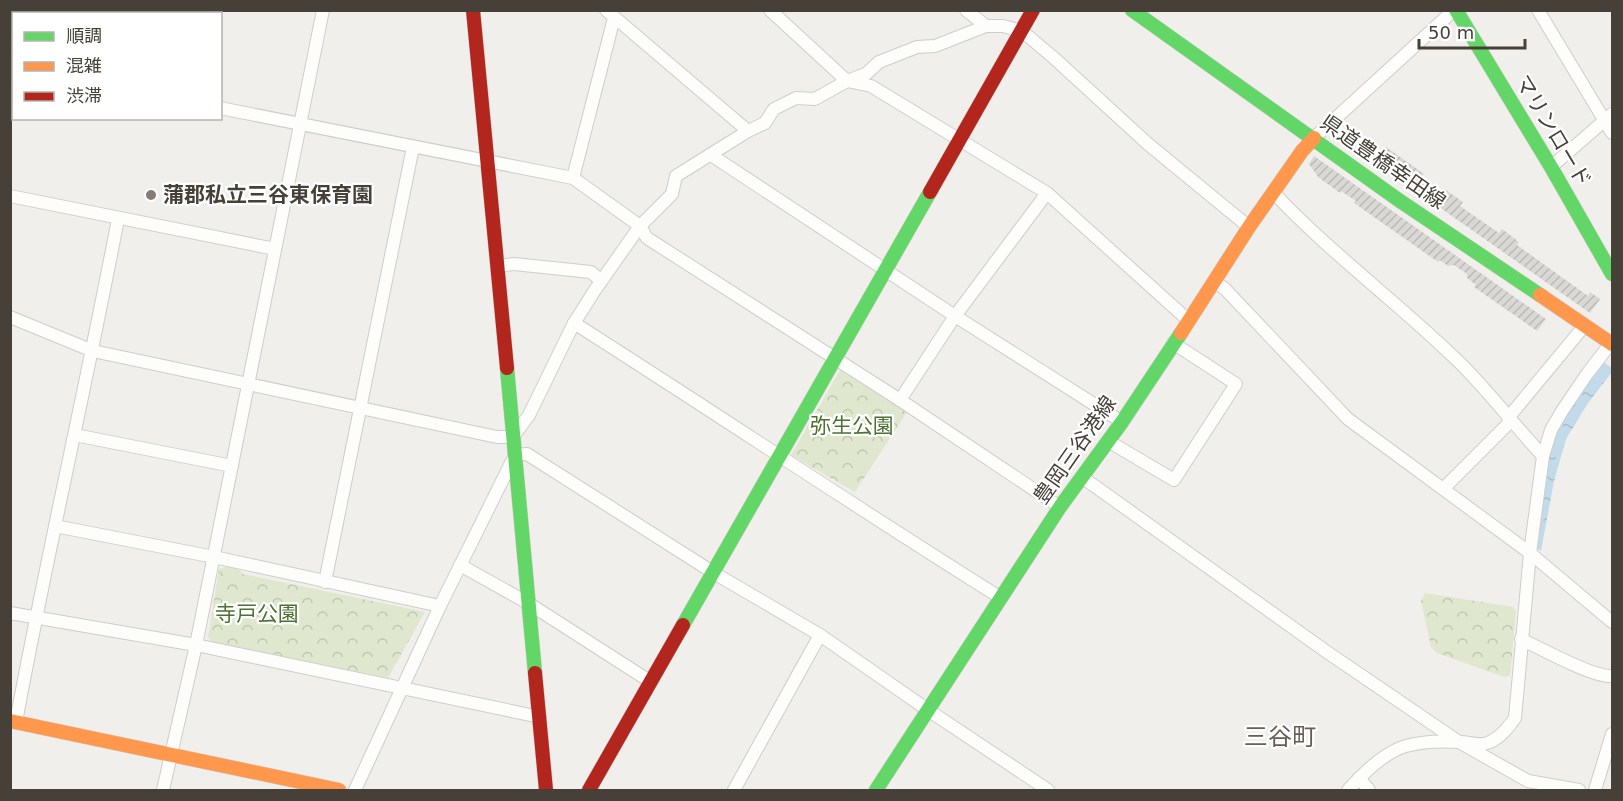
<svg xmlns="http://www.w3.org/2000/svg" width="1623" height="801" font-family="'DejaVu Sans','Noto Sans JP',sans-serif">
<style>
.park{fill:url(#park-crowns)}
.water{fill:url(#water-ripples)}
.building{fill:url(#building-hatch)}
.lines{fill:none;stroke-linecap:round;stroke-linejoin:round}
.street-casing{stroke:#cfcdc9;stroke-width:14}
.fast-casing{stroke:#cfcbc3;stroke-width:15}
.slow-casing{stroke:#cfcbc3;stroke-width:15}
.jam-casing{stroke:#cfcbc3;stroke-width:15}
.street{stroke:#fdfdfc;stroke-width:12}
.fast{stroke:#63d668;stroke-width:14}
.slow{stroke:#ff974d;stroke-width:14}
.jam{stroke:#b3261e;stroke-width:14}
.poi-dot{fill:#827d77;stroke:#fff;stroke-width:2}
.labels{text-anchor:middle;dominant-baseline:central;stroke-width:4.5;stroke-linejoin:round;paint-order:stroke}
.street-label{font-size:21px;fill:#464038;stroke:#fff}
.poi-label{font-size:21px;font-weight:bold;fill:#464038;stroke:#fff;text-anchor:start}
.park-label{font-size:21px;fill:#4c7231;stroke:#fff}
.quarter-label{font-size:24px;fill:#685e51;stroke:#fff}
</style>
<defs>
<pattern id="park-crowns" width="20" height="18" patternUnits="userSpaceOnUse" patternTransform="scale(1.5)"><rect width="20" height="18" fill="#dfe8ce"/><path d="M2 6a3 3 0 1 1 6 0M12 15a3 3 0 1 1 6 0" fill="none" stroke="#c1c8b2"/></pattern>
<pattern id="water-ripples" width="26" height="14" patternUnits="userSpaceOnUse" patternTransform="scale(1.5)"><rect width="26" height="14" fill="#c1dbea"/><path d="M2 4q2-2 4 0t4 0M15 11q2-2 4 0t4 0" fill="none" stroke="#a7bdc9"/></pattern>
<pattern id="building-hatch" width="6" height="6" patternUnits="userSpaceOnUse" patternTransform="scale(1.5)"><rect width="6" height="6" fill="#dad8d4"/><path d="M-1 1l2-2M0 6l6-6M5 7l2-2" fill="none" stroke="#bcbab7"/></pattern>
</defs>
<rect width="100%" height="100%" fill="#f1efeb"/>
<!-- park -->
<g class="park">
<path d="M840 370 907 412 855 492 791 455Z"/>
<path d="M226 567H237L243 574 425 612 388 678 211 642 208 637 219 569Z"/>
<path d="M1425 593 1513 607 1516 611 1510 676 1504 677 1437 653 1431 647 1421 601Z"/>
</g>
<!-- water -->
<path class="water" d="M1602 361 1612 368V372L1588 403 1566 439 1554 481 1541 551 1534 547C1540 507 1543 465 1559 428 1569 404 1588 382 1602 361Z"/>
<!-- building -->
<g class="building">
<path d="M1386 147 1424 174 1421 178 1440 192 1443 188 1463 202 1460 206 1499 233 1502 229 1519 242 1517 245 1588 296 1590 292 1600 299 1590 313 1375 162Z"/>
<path d="M1314 156 1546 319 1537 331 1474 287 1476 285 1467 278V274L1454 265 1448 266 1440 260 1438 262 1354 203 1356 201 1341 191 1340 193 1318 177 1309 164Z"/>
</g>
<g class="lines">
<defs>
<g id="street">
<path d="M606 10 748 131"/>
<path d="M770 10 847 81 871 86 1047 193 1188 320"/>
<path d="M966 10 986 26"/>
<path d="M1538 10 1612 133"/>
<path d="M63 14 65 10"/>
<path d="M220 108 573 178 640 226 647 238 900 400 1060 507"/>
<path d="M10 113 14 107"/>
<path d="M1314 138 1454 10"/>
<path d="M711 155 955 316 1122 422"/>
<path d="M1551 167 1612 114"/>
<path d="M573 178 614 18"/>
<path d="M1273 192C1331 254 1400 304 1461 364 1490 393 1515 426 1543 456"/>
<path d="M10 196 275 249"/>
<path d="M497 266 514 264 591 272 601 281"/>
<path d="M1215 282 1225 289 1348 419 1530 553 1612 622"/>
<path d="M10 317 93 351 497 437H513L529 415 574 323 595 290 640 226 672 194 676 176 748 131 765 123 774 109 796 98 815 99 847 81 866 74 879 62 917 47 935 46 986 26H1003L1022 31 1054 58 1148 144 1249 227"/>
<path d="M574 323C717 414 857 508 1001 598"/>
<path d="M900 400 955 316 1047 193"/>
<path d="M1508 418 1585 325"/>
<path d="M75 435 232 466"/>
<path d="M1108 441 1174 480 1236 384 1173 343"/>
<path d="M1082 477 1324 650 1459 742 1528 781 1579 790"/>
<path d="M1443 489 1510 422"/>
<path d="M55 526 214 557 440 606"/>
<path d="M460 565 528 603 651 682"/>
<path d="M325 582 413 147"/>
<path d="M10 613 196 645 540 717"/>
<path d="M1521 639C1540 648 1594 678 1612 676"/>
<path d="M16 722C47 554 86 387 118 219"/>
<path d="M1359 778 1369 790"/>
<path d="M163 790 196 645 323 10"/>
<path d="M355 790 440 606 515 455 527 454 714 573 820 635 928 710 1048 790"/>
<path d="M734 790 820 635"/>
<path d="M1348 790C1363 774 1384 752 1406 746 1423 741 1444 741 1461 742 1468 742 1477 745 1484 744 1498 741 1508 728 1515 718L1530 553 1543 456 1551 430 1562 411 1587 374 1611 343"/>
<path d="M1595 790 1612 734"/>
</g>
<g id="fast">
<path d="M1132 10 1400 201 1540 295"/>
<path d="M1456 10 1551 167 1612 274"/>
<path d="M135 14 164 10"/>
<path d="M10 26 14 25"/>
<path d="M507 368 535 673"/>
<path d="M683 625 930 192"/>
<path d="M876 790 1060 507 1122 422 1181 333"/>
</g>
<g id="slow">
<path d="M1540 295 1612 344"/>
<path d="M1181 333 1249 227 1302 151 1314 138"/>
<path d="M10 721 339 790"/>
</g>
<g id="jam">
<path d="M473 10 507 368"/>
<path d="M930 192 1033 10"/>
<path d="M535 673 546 790"/>
<path d="M589 790 683 625"/>
</g>
</defs>
<!-- street casing -->
<use href="#street" class="street-casing"/>
<!-- fast casing -->
<use href="#fast" class="fast-casing"/>
<!-- slow casing -->
<use href="#slow" class="slow-casing"/>
<!-- jam casing -->
<use href="#jam" class="jam-casing"/>
<!-- street -->
<use href="#street" class="street"/>
<!-- fast -->
<use href="#fast" class="fast"/>
<!-- slow -->
<use href="#slow" class="slow"/>
<!-- jam -->
<use href="#jam" class="jam"/>
</g>
<!-- markers -->
<circle class="poi-dot" cx="151" cy="195" r="6"/>
<g class="labels">
<!-- street labels -->
<g class="street-label">
<text transform="translate(1553 131) rotate(59)">マリンロード</text>
<text transform="translate(1383 162) rotate(35)">県道豊橋幸田線</text>
<text transform="translate(1075 450) rotate(-55)">豊岡三谷港線</text>
</g>
<!-- poi labels -->
<g class="poi-label">
<text x="163" y="195">蒲郡私立三谷東保育園</text>
</g>
<!-- park labels -->
<g class="park-label">
<text x="852" y="426">弥生公園</text>
<text x="257" y="614">寺戸公園</text>
</g>
<!-- quarter labels -->
<g class="quarter-label">
<text x="1280" y="737">三谷町</text>
</g>
</g>
<!-- border -->
<rect width="1623" height="801" fill="none" stroke="#464038" stroke-width="24"/>
<!-- legend -->
<rect x="12" y="12" width="210" height="108" fill="#ffffff" stroke="#b5b3af" stroke-width="1.5"/>
<rect x="24" y="32" width="30" height="9" fill="#63d668" stroke="#b5b3af" stroke-width="1.5"/>
<text x="66" y="42" font-size="18" fill="#464038">順調</text>
<rect x="24" y="62" width="30" height="9" fill="#ff974d" stroke="#b5b3af" stroke-width="1.5"/>
<text x="66" y="72" font-size="18" fill="#464038">混雑</text>
<rect x="24" y="92" width="30" height="9" fill="#b3261e" stroke="#b5b3af" stroke-width="1.5"/>
<text x="66" y="102" font-size="18" fill="#464038">渋滞</text>
<!-- scale -->
<path d="M1419 39v9h106v-9" fill="none" stroke="#464038" stroke-width="3"/>
<text x="1428" y="39" font-size="18" fill="#464038" stroke="#ffffff" stroke-width="4.5" paint-order="stroke">50 m</text>
</svg>
